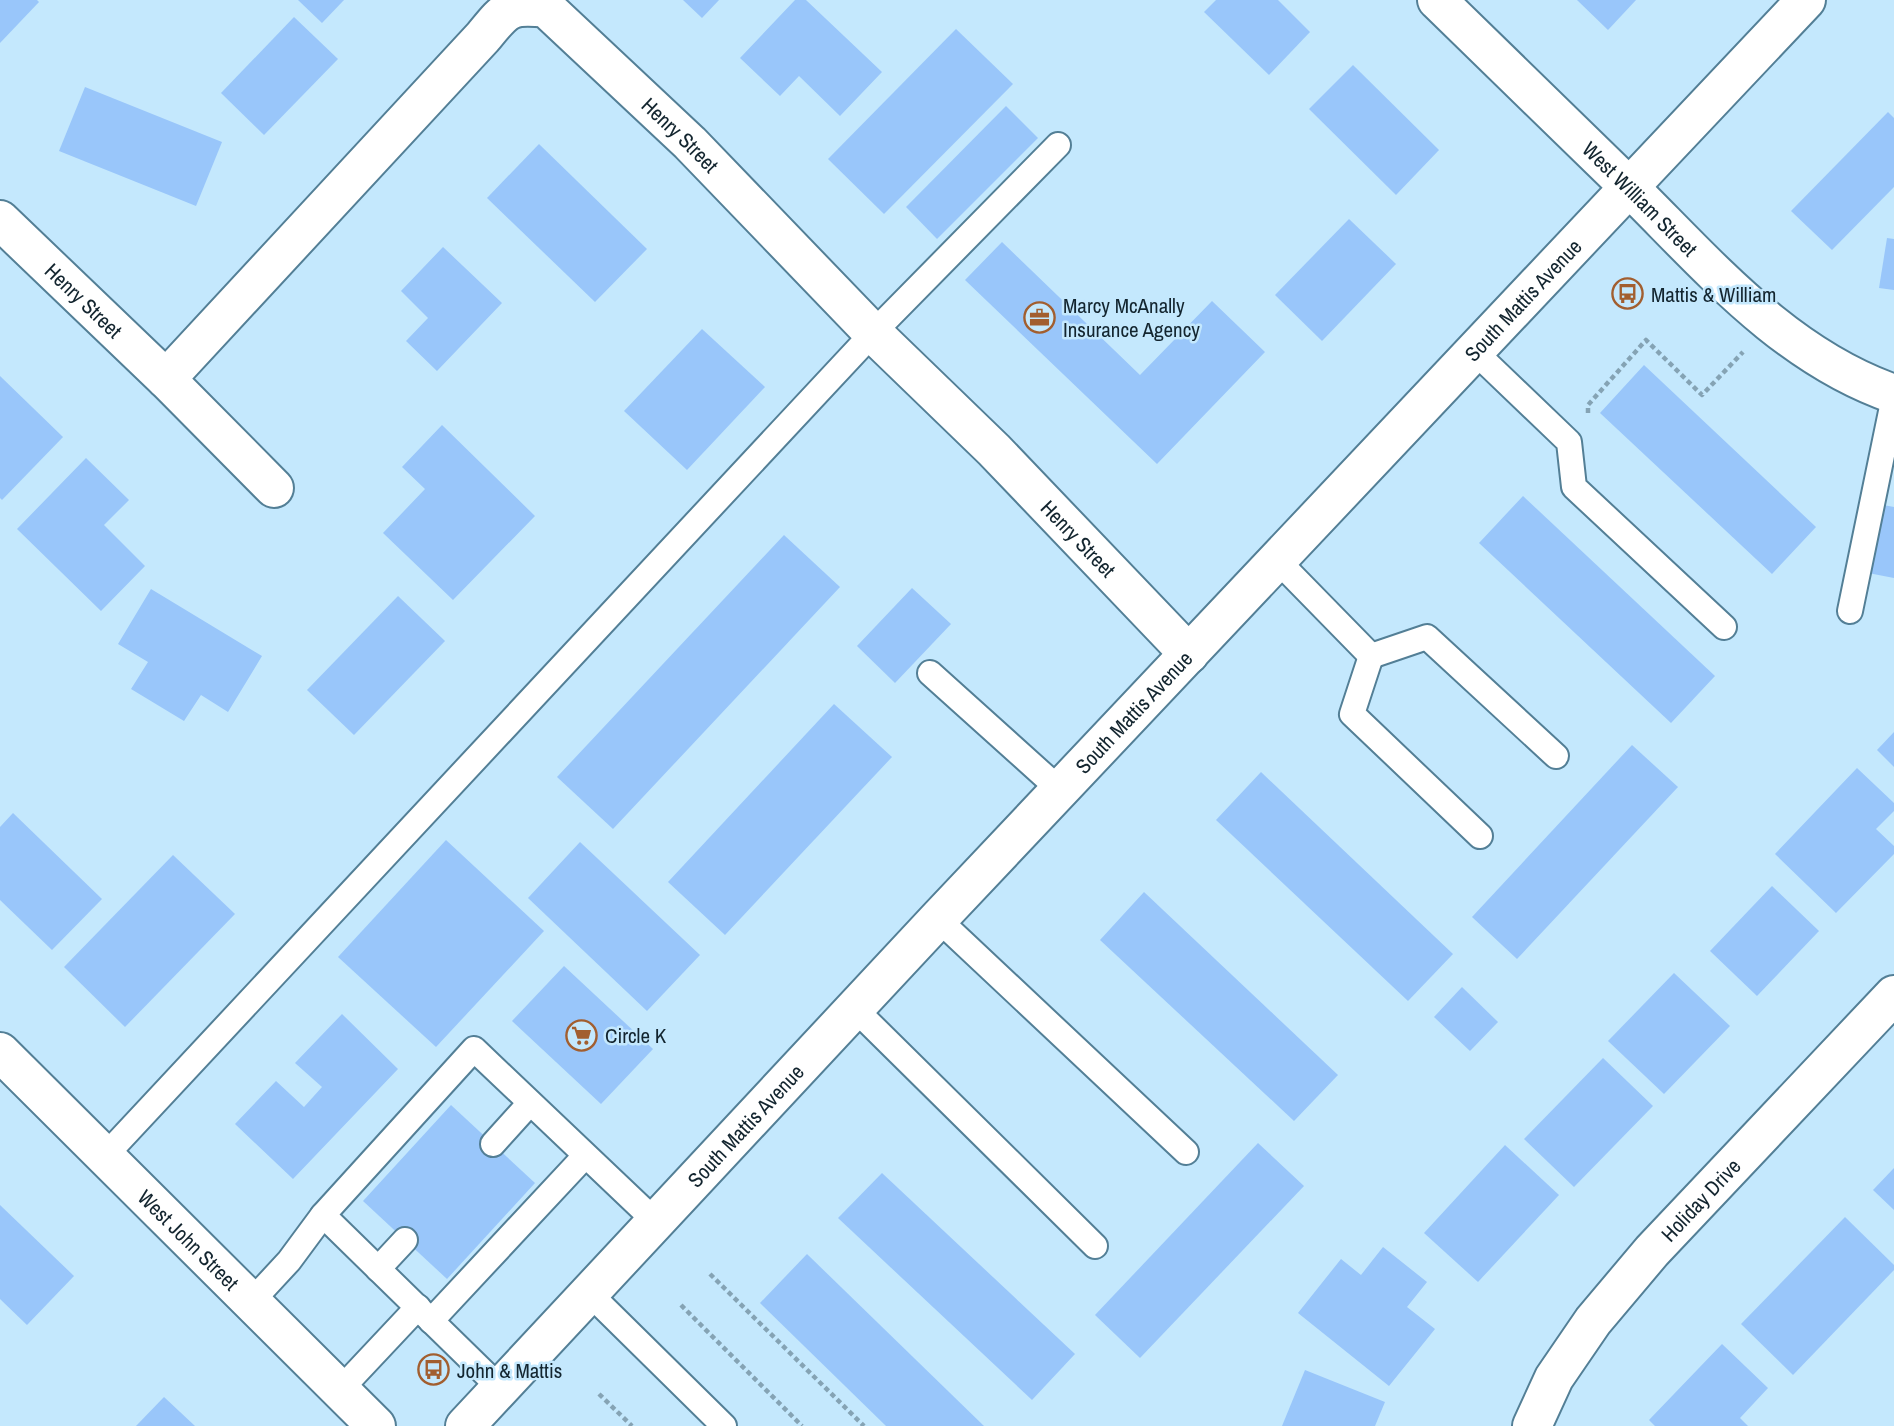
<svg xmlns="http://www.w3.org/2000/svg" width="1894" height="1426" font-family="'Archivo Narrow',sans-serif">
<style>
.building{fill:#99c6fa}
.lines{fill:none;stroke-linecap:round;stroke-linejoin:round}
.service-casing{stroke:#537f96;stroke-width:28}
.minor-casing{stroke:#537f96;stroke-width:42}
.tertiary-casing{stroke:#537f96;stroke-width:42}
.secondary-casing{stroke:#537f96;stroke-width:42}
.path{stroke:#85a3b4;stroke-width:4.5;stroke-dasharray:5 3.5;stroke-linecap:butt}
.service{stroke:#fff;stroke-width:24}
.minor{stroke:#fff;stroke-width:38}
.tertiary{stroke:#fff;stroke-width:38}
.secondary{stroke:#fff;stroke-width:38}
.labels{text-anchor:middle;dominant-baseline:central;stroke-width:5;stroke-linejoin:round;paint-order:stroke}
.street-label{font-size:21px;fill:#13252f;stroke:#c4e8fd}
.poi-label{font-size:21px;fill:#13252f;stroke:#c4e8fd;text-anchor:start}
</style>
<rect width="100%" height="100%" fill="#c4e8fd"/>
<!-- building -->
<g class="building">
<path d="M0 0H37L39 2 0 43Z"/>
<path d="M298 0H344L322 23Z"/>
<path d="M683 0H719L702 18Z"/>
<path d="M795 0H806L882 72 840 116 799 76 780 96 740 58Z"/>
<path d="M1216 0H1278L1310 32 1269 75 1204 12Z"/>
<path d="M1577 0H1636L1608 30Z"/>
<path d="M294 17 338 59 264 135 221 93Z"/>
<path d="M956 29 1013 84 884 214 828 159Z"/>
<path d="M1353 65 1439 150 1396 195 1309 109Z"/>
<path d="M85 87 222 142 196 206 59 151Z"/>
<path d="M1006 106 1038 138 937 239 906 207Z"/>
<path d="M1888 112 1894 118V187L1832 250 1791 211Z"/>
<path d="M539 144 647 249 595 302 487 198Z"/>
<path d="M1349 219 1396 264 1322 341 1275 295Z"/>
<path d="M1887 238 1894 239V290L1879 288Z"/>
<path d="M1002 242 1140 375 1212 301 1265 352 1157 464 965 280Z"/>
<path d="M443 247 502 303 437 371 406 341 428 318 401 291Z"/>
<path d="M702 329 765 387 687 470 624 411Z"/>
<path d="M1644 365 1816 527 1772 574 1600 413Z"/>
<path d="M0 376 63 437 2 500 0 498Z"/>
<path d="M442 425 535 516 453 600 383 533 425 489 402 467Z"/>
<path d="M86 458 129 500 104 525 145 566 101 611 17 529Z"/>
<path d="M1523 496 1715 676 1671 723 1479 543Z"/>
<path d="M1878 504 1894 507V578L1863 572Z"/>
<path d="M784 535 840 587 613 829 557 777Z"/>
<path d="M912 588 951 624 895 683 857 646Z"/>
<path d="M151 589 262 656 228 712 201 695 184 721 131 689 148 662 118 644Z"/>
<path d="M398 596 445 641 354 735 307 690Z"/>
<path d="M834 704 892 757 725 935 668 882Z"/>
<path d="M1894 732V767L1877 750Z"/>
<path d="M1632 745 1678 787 1517 959 1472 917Z"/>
<path d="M1857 768 1894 803V811L1876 829 1894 846V854L1836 913 1775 854Z"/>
<path d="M1261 772 1453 954 1408 1001 1216 820Z"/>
<path d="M13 813 102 899 52 950 0 900V827Z"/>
<path d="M446 840 544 931 436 1047 338 957Z"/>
<path d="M580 842 700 955 647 1011 528 898Z"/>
<path d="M173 855 235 914 125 1027 64 967Z"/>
<path d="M1772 886 1819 931 1757 996 1710 951Z"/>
<path d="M1144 892 1338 1075 1294 1121 1100 940Z"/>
<path d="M564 966 653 1049 601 1104 512 1021Z"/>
<path d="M1674 973 1730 1026 1664 1094 1608 1041Z"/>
<path d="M1462 987 1498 1022 1470 1051 1434 1017Z"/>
<path d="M342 1014 398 1069 293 1179 235 1124 276 1081 304 1107 322 1087 295 1063Z"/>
<path d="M1603 1058 1653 1106 1574 1187 1524 1139Z"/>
<path d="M451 1105 535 1183 447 1279 363 1201Z"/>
<path d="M1258 1143 1304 1186 1140 1358 1095 1315Z"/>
<path d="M1505 1145 1559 1195 1478 1282 1424 1233Z"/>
<path d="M1894 1168V1210L1873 1190Z"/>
<path d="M882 1173 1075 1354 1032 1400 838 1218Z"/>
<path d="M0 1205 74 1276 27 1325 0 1299Z"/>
<path d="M1845 1217 1894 1265V1270L1793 1375 1741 1324Z"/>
<path d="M1383 1247 1427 1282 1407 1307 1435 1329 1389 1386 1298 1313 1341 1259 1361 1275Z"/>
<path d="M807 1254 984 1426H886L760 1303Z"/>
<path d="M1722 1344 1768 1388 1740 1418 1748 1426H1655L1649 1420Z"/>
<path d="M1305 1370 1385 1402 1375 1426H1282Z"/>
<path d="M164 1397 195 1426H136Z"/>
</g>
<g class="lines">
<defs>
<g id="service">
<path d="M1474 351 1569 442 1574 487 1724 627"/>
<path d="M1278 561 1371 656"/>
<path d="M1850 611 1894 397"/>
<path d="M1371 656 1352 714 1480 836"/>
<path d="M1371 656 1427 637 1556 756"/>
<path d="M930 673 1060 790"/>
<path d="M938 919 1186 1152"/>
<path d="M855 1009 1095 1246"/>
<path d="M493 1144 530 1103"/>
<path d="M105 1156 873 333 1058 145"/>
<path d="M378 1269 405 1240"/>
<path d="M588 1292 724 1426"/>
<path d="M251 1302 289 1261 323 1215"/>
<path d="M431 1321 585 1156"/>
<path d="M500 1388 323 1215 474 1049 655 1221"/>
<path d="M340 1390 418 1307"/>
</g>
<g id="minor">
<path id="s1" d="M1437 0C1501 62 1565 124 1628 186 1708 265 1784 356 1894 394"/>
<path id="s2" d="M0 220 166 379 274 488"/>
<path id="s3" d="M166 379 483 37C506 9 508 4 546 8L690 143 873 333 994 450 1189 654"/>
<path id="s4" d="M1532 1426 1554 1378 1593 1321 1652 1251 1894 995"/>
</g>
<g id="tertiary">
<path id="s5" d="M0 1052 376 1426"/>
</g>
<g id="secondary">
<path id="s6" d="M465 1426 938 919 1806 0"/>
</g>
</defs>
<!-- service casing -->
<use href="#service" class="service-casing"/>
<!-- minor casing -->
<use href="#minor" class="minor-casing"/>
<!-- tertiary casing -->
<use href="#tertiary" class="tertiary-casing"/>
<!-- secondary casing -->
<use href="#secondary" class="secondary-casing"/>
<!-- path -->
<g class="path">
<path d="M1588 413V405L1646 340 1702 395 1743 352"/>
<path d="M710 1274 864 1426"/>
<path d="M681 1305 802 1426"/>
<path d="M599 1394 632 1426"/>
</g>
<!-- service -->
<use href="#service" class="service"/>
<!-- minor -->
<use href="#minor" class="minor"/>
<!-- tertiary -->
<use href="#tertiary" class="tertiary"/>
<!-- secondary -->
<use href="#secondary" class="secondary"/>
</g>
<!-- icons -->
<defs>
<symbol id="bus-ring" viewBox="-11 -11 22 22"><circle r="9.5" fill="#c4e8fd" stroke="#a25e2f" stroke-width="1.5"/><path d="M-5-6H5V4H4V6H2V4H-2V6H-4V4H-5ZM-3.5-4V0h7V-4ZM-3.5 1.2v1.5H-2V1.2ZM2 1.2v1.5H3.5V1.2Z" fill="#a25e2f"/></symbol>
<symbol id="office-ring" viewBox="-11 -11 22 22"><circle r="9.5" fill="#c4e8fd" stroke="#a25e2f" stroke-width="1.5"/><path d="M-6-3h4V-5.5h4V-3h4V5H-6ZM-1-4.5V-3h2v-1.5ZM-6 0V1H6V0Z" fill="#a25e2f"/></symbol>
<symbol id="supermarket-ring" viewBox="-11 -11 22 22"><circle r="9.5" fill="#c4e8fd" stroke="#a25e2f" stroke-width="1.5"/><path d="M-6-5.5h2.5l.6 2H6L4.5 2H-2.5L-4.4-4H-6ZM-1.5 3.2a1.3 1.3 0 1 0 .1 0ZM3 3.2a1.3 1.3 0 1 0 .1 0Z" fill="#a25e2f"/></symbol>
</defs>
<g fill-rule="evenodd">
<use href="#bus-ring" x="1610" y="276" width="35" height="35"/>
<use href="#office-ring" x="1022" y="300" width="35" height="35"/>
<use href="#supermarket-ring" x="564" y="1018" width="35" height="35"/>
<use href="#bus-ring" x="416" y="1352" width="35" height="35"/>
</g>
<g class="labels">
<!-- street labels -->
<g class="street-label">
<text stroke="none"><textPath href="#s3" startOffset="726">Henry Street</textPath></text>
<text stroke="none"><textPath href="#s1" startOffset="284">West William Street</textPath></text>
<text stroke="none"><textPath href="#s2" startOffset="116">Henry Street</textPath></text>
<text stroke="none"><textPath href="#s6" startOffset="1545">South Mattis Avenue</textPath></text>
<text stroke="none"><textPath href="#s3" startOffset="1293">Henry Street</textPath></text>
<text stroke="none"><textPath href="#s6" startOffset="978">South Mattis Avenue</textPath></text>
<text stroke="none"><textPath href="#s6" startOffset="411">South Mattis Avenue</textPath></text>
<text stroke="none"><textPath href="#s4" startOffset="284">Holiday Drive</textPath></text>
<text stroke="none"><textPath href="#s5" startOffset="266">West John Street</textPath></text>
</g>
<!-- poi labels -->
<g class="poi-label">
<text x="1651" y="294">Mattis &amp; William</text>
<text x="1063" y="305">Marcy McAnally<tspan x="1063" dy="24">Insurance Agency</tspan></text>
<text x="605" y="1035">Circle K</text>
<text x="457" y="1370">John &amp; Mattis</text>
</g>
</g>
</svg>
